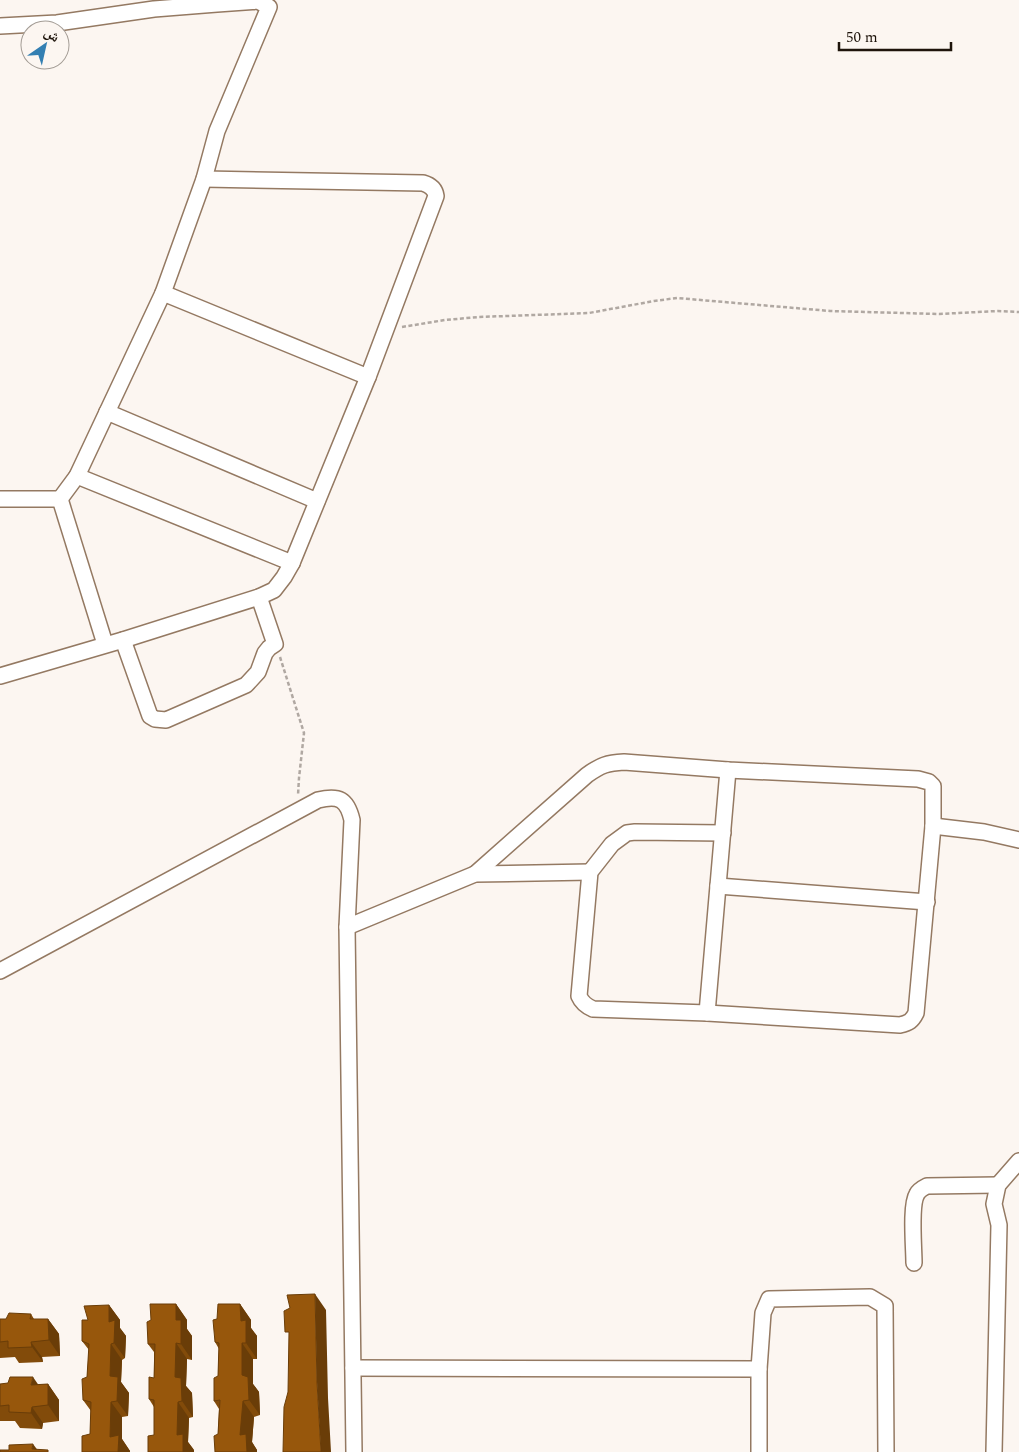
<svg xmlns="http://www.w3.org/2000/svg" width="1019" height="1452" font-family="Spectral,'Noto Naskh Arabic',serif">
<style>
.lines{fill:none;stroke-linecap:round;stroke-linejoin:round}
.minor-casing{stroke:#947962;stroke-width:18}
.path{stroke:#b0a8a2;stroke-width:2.5;stroke-dasharray:4 2.5;stroke-linecap:butt}
.minor{stroke:#fff;stroke-width:15}
.wall{fill:#824b0a}
.shaded-wall{fill:#6a3d08}
.building{fill:#97570c;stroke:#6a3d08}
</style>
<rect width="100%" height="100%" fill="#fcf6f1"/>
<g class="lines">
<defs>
<g id="minor">
<path d="M0 26 57 23 154 9 217 4 258 1 269 7 217 131 204 179 163 293 77 476 60 499"/>
<path d="M163 293 368 377"/>
<path d="M107 412 317 501"/>
<path d="M77 476 292 563"/>
<path d="M0 499H60"/>
<path d="M60 499 105 644"/>
<path d="M123 640 150 716 155 719 166 720 246 685 258 672 265 653 269 648 275 644 259 597"/>
<path d="M0 676 123 640 259 597 274 590 284 577 292 563 368 377 436 196C435 189 430 185 423 183L204 179"/>
<path d="M933 826 984 832 1019 840"/>
<path d="M475 874 587 775C601 765 607 763 624 762L728 770 918 779 929 782 933 786V826L916 1013C912 1021 909 1023 900 1025L707 1013 593 1009C586 1006 582 1003 579 996L590 872 612 844 627 833 635 832 723 833"/>
<path d="M718 886 927 902"/>
<path d="M347 927 475 874 590 872"/>
<path d="M0 971 318 800C339 795 347 799 352 820L347 927 354 1452"/>
<path d="M707 1013 728 770"/>
<path d="M914 1263C914 1248 910 1205 917 1194 919 1190 923 1188 927 1186L998 1185"/>
<path d="M353 1368 759 1369V1452"/>
<path d="M759 1369 763 1313 769 1299 870 1297 885 1306 886 1452"/>
<path d="M994 1452 999 1225 994 1204 998 1185 1019 1161"/>
</g>
</defs>
<!-- minor casing -->
<use href="#minor" class="minor-casing"/>
<!-- path -->
<g class="path">
<path d="M402 327 445 320 479 317 589 313 654 301 677 298 830 311 939 314 998 311 1019 312"/>
<path d="M280 657 304 733 299 778 298 795"/>
</g>
<!-- minor -->
<use href="#minor" class="minor"/>
</g>
<!-- wall -->
<g class="wall">
<path d="M176 1304 187 1320V1329L192 1336V1360L187 1359 186 1386 192 1393 193 1417 189 1418 188 1442 194 1450 154 1435V1407L149 1399 154 1378V1352L148 1344Z"/>
<path d="M240 1304 251 1320V1328L257 1336V1359H253V1384L259 1392 260 1415 254 1417 252 1442 257 1450V1452H215L218 1434 219 1409 214 1401 218 1376 219 1349 215 1342 217 1319Z"/>
<path d="M109 1305 120 1320V1328L126 1336 125 1358 122 1360 121 1382 129 1393 128 1416 122 1417V1439L130 1451V1452H82L90 1434 91 1411 83 1400 87 1377 89 1350 82 1341 88 1320Z"/>
<path d="M31 1314 34 1319H48L59 1334 60 1356 42 1357 43 1362 19 1363 15 1357 0 1358V1319H6Z"/>
<path d="M0 1384 38 1385 48 1384 59 1400V1421L43 1423 42 1429 20 1428 15 1421H0Z"/>
</g>
<!-- shaded-wall -->
<g class="shaded-wall">
<path d="M315 1294 326 1310 328 1398 331 1452H321L317 1382Z"/>
<path d="M176 1304 187 1320V1329L192 1336V1360L181 1344 176 1320Z"/>
<path d="M240 1304 251 1320V1328L257 1336V1359L246 1343 241 1321Z"/>
<path d="M109 1305 120 1320V1328L126 1336 125 1358 114 1343 109 1322Z"/>
<path d="M48 1319 59 1334 60 1356 49 1340Z"/>
<path d="M31 1342 42 1357 43 1362 32 1347Z"/>
<path d="M176 1343 187 1359 186 1386 192 1393 193 1417 182 1401 175 1377Z"/>
<path d="M242 1343 253 1359V1384L259 1392 260 1415 249 1400 242 1375Z"/>
<path d="M111 1344 122 1360 121 1382 129 1393 128 1416 117 1401 110 1376Z"/>
<path d="M33 1377 44 1393 31 1385Z"/>
<path d="M48 1384 59 1400V1421L48 1405Z"/>
<path d="M243 1401 254 1417 252 1442 257 1450V1452H247L240 1435Z"/>
<path d="M111 1402 122 1417V1439L130 1451V1452H118L110 1437Z"/>
<path d="M178 1402 189 1418 188 1442 194 1450V1452H183L177 1435Z"/>
<path d="M32 1407 43 1423 42 1429 31 1413Z"/>
<path d="M33 1444 39 1452 32 1449Z"/>
</g>
<!-- building -->
<g class="building">
<path d="M315 1294 317 1382 321 1452H283L284 1407 288 1392 289 1332H285L284 1311 290 1308 287 1295Z"/>
<path d="M150 1304H176V1320H181V1344L176 1343 175 1377 181 1378 182 1401 178 1402 177 1435 183 1434V1452H148V1436L154 1435V1400L149 1399V1377L154 1378 155 1344H148L147 1322 151 1320Z"/>
<path d="M218 1304H240L241 1321 246 1320V1343H242V1375L248 1377 249 1400 243 1401 240 1435 246 1434 247 1452H215L214 1436 218 1434 220 1400 214 1401V1378L218 1376 219 1343 215 1342 213 1320 217 1319Z"/>
<path d="M109 1305V1322L115 1320 114 1343 111 1344 110 1376 118 1377 117 1401 111 1402 110 1437 119 1435 118 1452H82V1436L90 1434 91 1402 83 1400 82 1379 87 1377 89 1344 82 1341V1320H88L84 1306Z"/>
<path d="M9 1313 31 1314 30 1319H48L49 1340 31 1342 32 1347 8 1348V1341L0 1342V1319H6Z"/>
<path d="M10 1377H33L31 1385 48 1384V1405L32 1407 31 1413 9 1412V1405L0 1406V1384L8 1383Z"/>
<path d="M33 1444 32 1449 48 1450V1452H0V1450H9V1445Z"/>
</g>
<!-- north arrow -->
<g transform="translate(45 45) rotate(34)"><circle r="24" fill="#fcf6f1" stroke="#a39c95"/>
<path d="M0-4L9 19L0 12L-9 19Z" fill="#337fb2"/>
<text y="-8" font-size="14" font-weight="bold" text-anchor="middle" fill="#1e140b">ش</text>
</g>
<!-- scale -->
<path d="M839 42v8h112v-8" fill="none" stroke="#1e140b" stroke-width="2.5"/>
<text x="846" y="42" font-size="15" fill="#1e140b" stroke="#fcf6f1" stroke-width="4" paint-order="stroke">50 m</text>
</svg>
